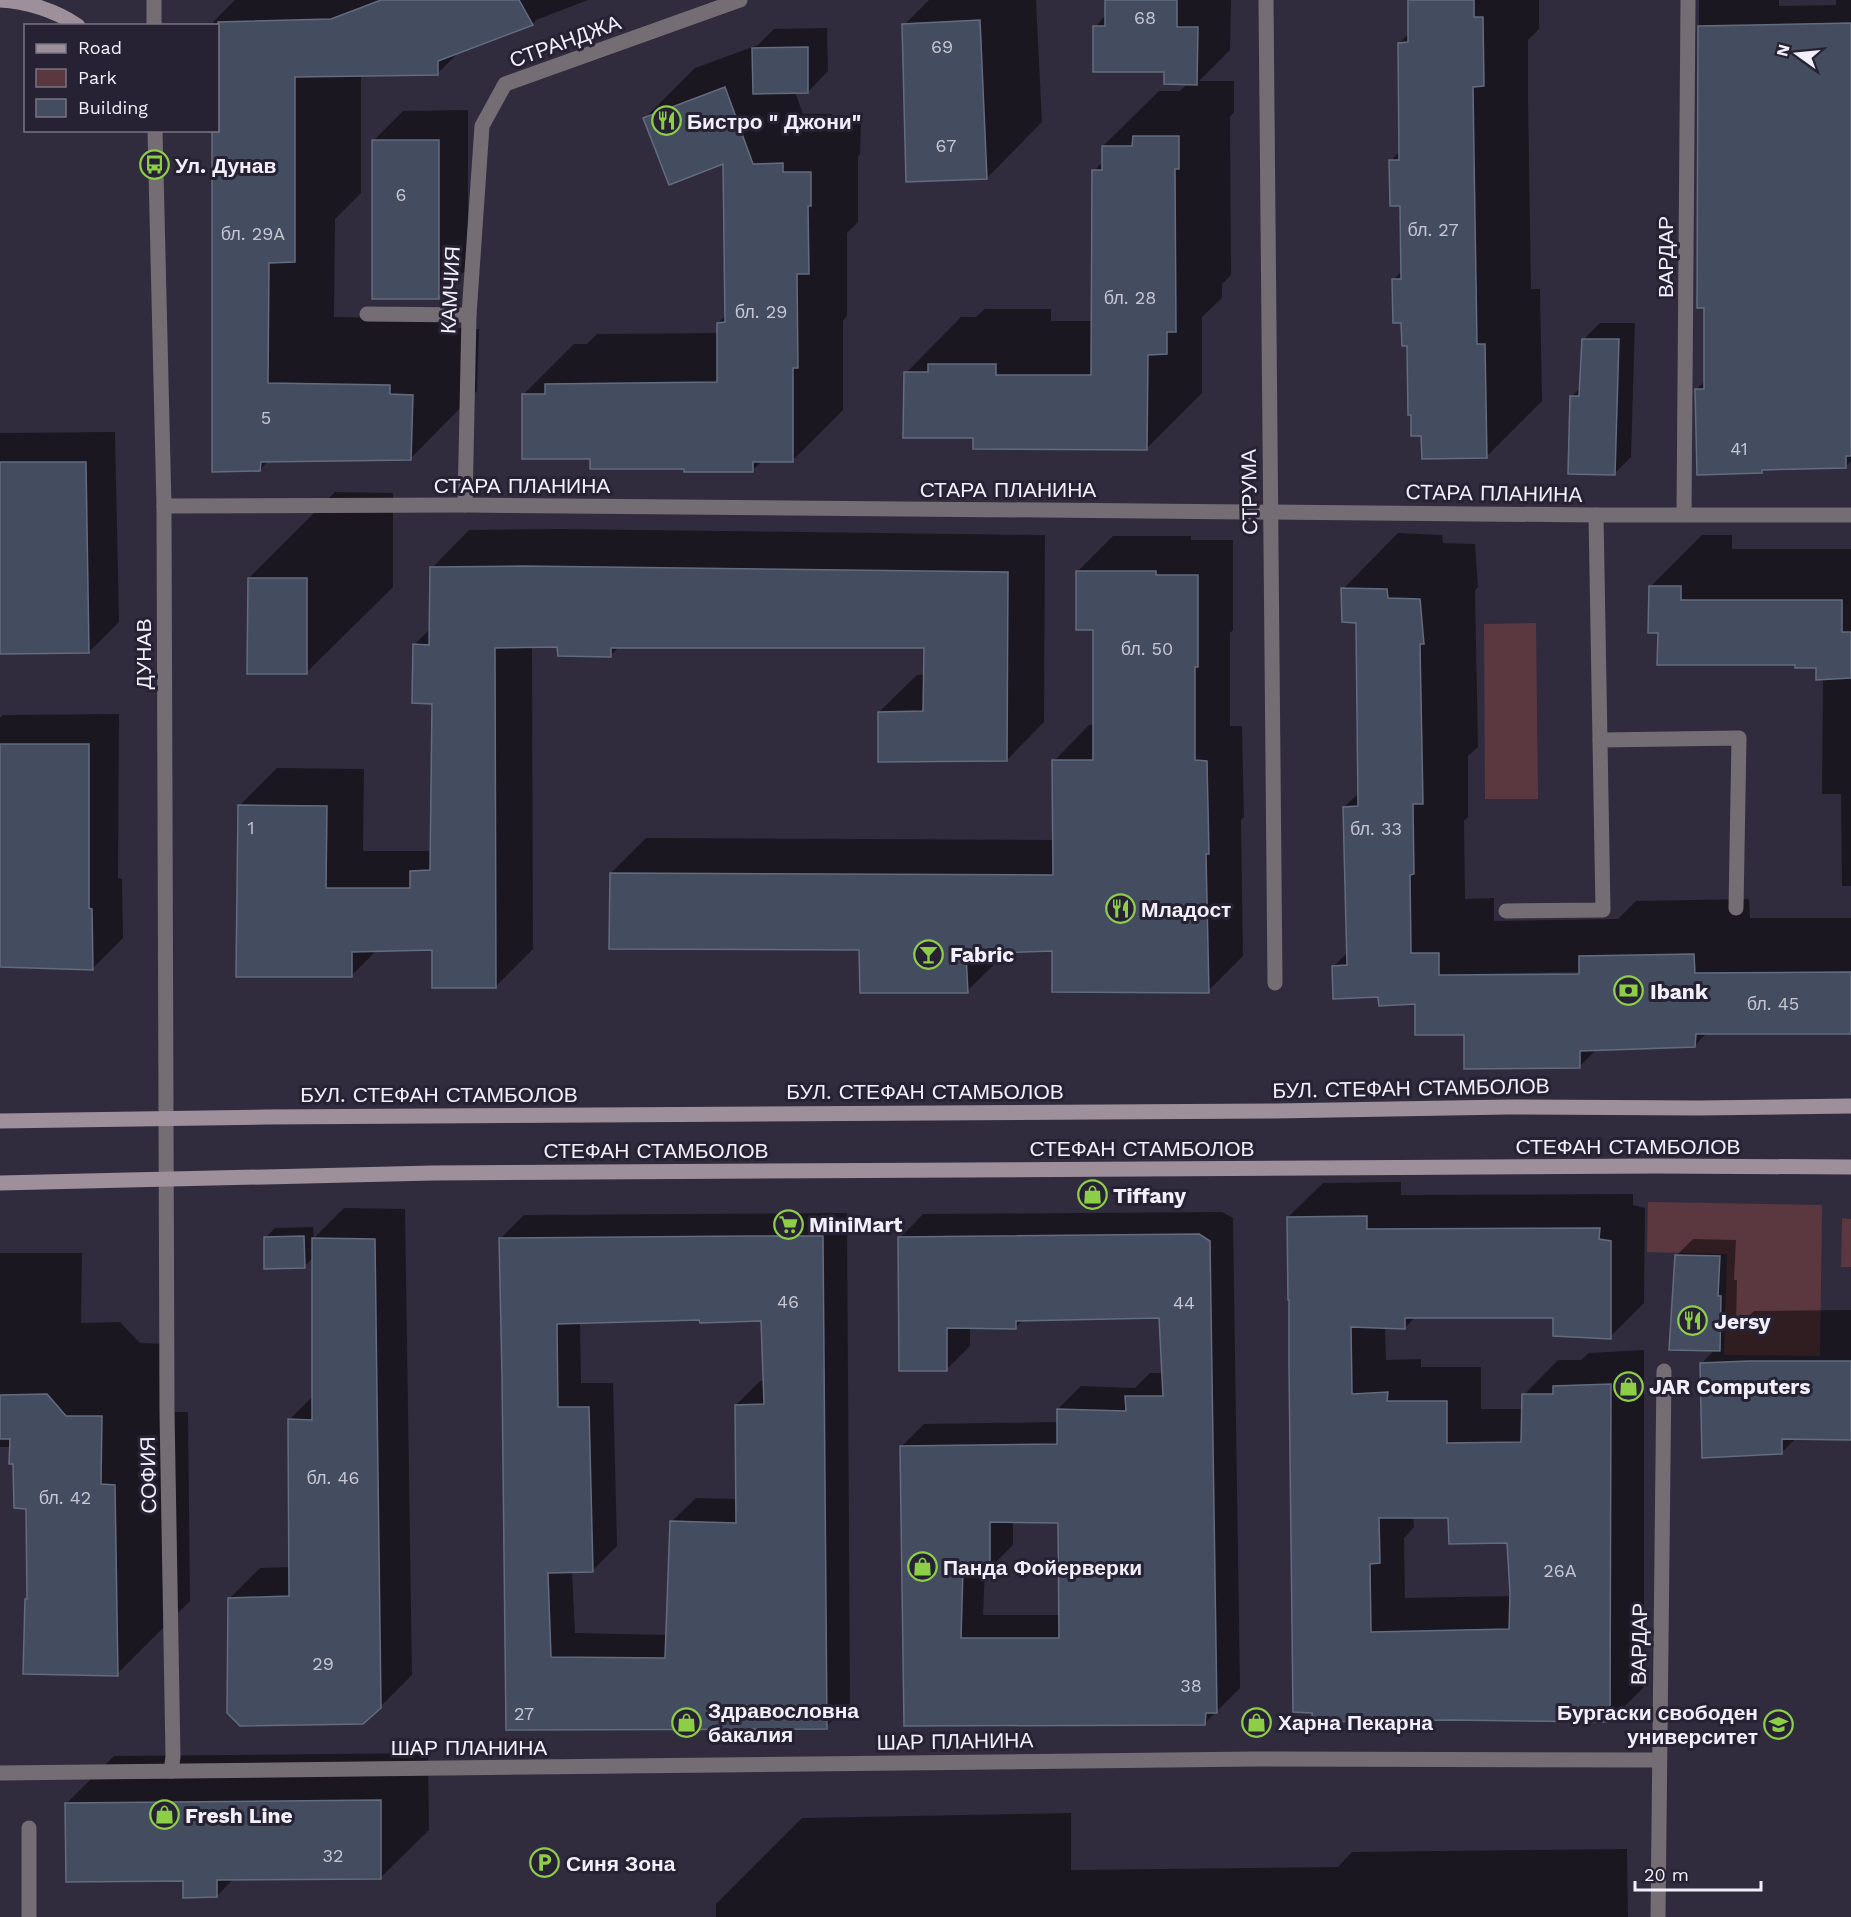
<svg xmlns="http://www.w3.org/2000/svg" width="1851" height="1917" font-family="'Work Sans',sans-serif">
<style>
.green{fill:#5b3840}
.shadow{fill:#0007;fill-rule:evenodd}
.building{fill:#444d5f;stroke:#636c7f;stroke-width:1.5;fill-rule:evenodd}
.lines{fill:none;stroke-linecap:round;stroke-linejoin:round}
.service{stroke:#756d74;stroke-width:15}
.minor{stroke:#756d74;stroke-width:15}
.secondary{stroke:#9d909b;stroke-width:15}
.labels{text-anchor:middle;dominant-baseline:central;stroke-width:6;stroke-linejoin:round;paint-order:stroke}
.number-label{font-size:18px;fill:#c6c6d3}
.street-label{font-size:21px;fill:#f1effa;stroke:#272233}
.poi-label{font-size:21px;font-weight:bold;fill:#f1effa;stroke:#272233;text-anchor:start}
</style>
<rect width="100%" height="100%" fill="#312c3d"/>
<!-- green -->
<g class="green">
<path d="M1536 623 1538 799H1485L1484 624Z"/>
<path d="M1648 1202 1822 1205 1820 1356 1724 1355 1727 1254 1647 1252Z"/>
<path d="M1842 1218 1851 1219V1267H1841Z"/>
</g>
<!-- shadow -->
<g class="shadow">
<path d="M235 0H588L536 20 533 24 462 49 437 74 361 75V193L335 219 334 317 456 319V328L479 329 477 391 411 458 269 460 260 470 218 130V26H213V22Z"/>
<path d="M929 0H1036L1042 122 987 178 904 25Z"/>
<path d="M1107 0H1231L1230 50 1199 81H1234V112L1230 117 1231 275 1222 284V298L1202 317V393L1146 449 974 437 906 373 961 317H976L985 309H1051V321H1092L1094 171 1103 161V146L1159 91H1180L1188 83 1095 27 1106 15Z"/>
<path d="M1409 0H1539V29L1528 40V100L1531 289H1540L1542 401 1487 456 1423 435 1409 344 1393 280 1402 271V205L1391 161 1400 151 1399 43 1410 33Z"/>
<path d="M1699 0H1779V6L1836 5V0H1851V461L1845 467 1765 469 1762 472 1696 390 1705 381 1706 307H1698Z"/>
<path d="M827 28 828 71 808 92H795L803 114H832V123H861L860 154 858 157V222L847 233V316L843 321V410L793 460H763L753 470 685 468 591 457 523 395 574 344H587L597 334 718 333V323L726 315 725 162 645 118 695 68 758 45 774 29Z"/>
<path d="M468 110V268L438 298 373 141 403 111Z"/>
<path d="M1600 323H1635L1631 457 1614 474 1572 396 1581 387 1583 340Z"/>
<path d="M115 432 119 622 89 652 0 653V433Z"/>
<path d="M335 492 393 493V587L306 673 249 578Z"/>
<path d="M560 529 1045 535 1044 722 1007 760 879 712 917 675 925 674V646H620L610 656 559 646H532L533 949 495 987 434 949 377 950 351 976 239 806 277 768 364 769 363 851H432L433 703 414 645 431 628 432 568 469 530Z"/>
<path d="M1398 533 1442 535 1443 543 1475 544 1478 587 1475 590 1478 747 1468 756V817L1464 821 1465 899 1494 898V921L1618 919 1636 901 1749 899 1750 918H1851V1032L1707 1033 1694 1046 1597 1049 1579 1067 1465 1033 1417 1002 1379 996 1333 967 1348 952 1344 807 1359 793 1357 621 1343 589ZM1586 972V975L1470 977V974Z"/>
<path d="M1702 535H1732V549H1851V886H1842L1841 794H1822L1823 678 1818 667 1796 664 1659 632 1650 587Z"/>
<path d="M1113 536H1191V540H1233V630L1230 633V726H1242L1244 817 1241 820 1243 956 1208 991 1053 949 1003 951V956L967 991 860 949 611 873 646 838 1054 840V761L1089 725H1094V628L1077 572Z"/>
<path d="M119 714 118 878 122 879 123 938 93 968 0 967V718L3 715Z"/>
<path d="M1401 1182V1195L1633 1194V1205L1645 1208 1644 1303 1610 1337 1554 1317 1416 1316 1405 1328 1385 1327 1386 1360 1421 1359V1367H1481V1409H1523L1524 1395 1558 1360H1581L1589 1353 1644 1350V1687L1610 1721 1450 1718 1313 1720 1288 1217 1323 1183ZM1413 1516H1450L1508 1542 1511 1596 1405 1598 1404 1538 1414 1527Z"/>
<path d="M344 1208 405 1209 412 1675 380 1707 229 1599 260 1568 290 1567 289 1420 314 1395 313 1258 304 1266 265 1238 275 1228 313 1227 314 1238Z"/>
<path d="M1222 1212 1233 1218 1240 1688 1204 1724 905 1725 901 1447 924 1424 1058 1422V1409L1081 1386 1135 1388 1150 1373H1163L1161 1316 1024 1319 1016 1327 970 1326V1346L947 1369 900 1238 923 1214ZM1013 1521H1059L1060 1615H983L985 1568H990L1013 1545Z"/>
<path d="M847 1213 850 1703 826 1727 508 1729 500 1239 524 1215ZM700 1319 762 1320 764 1381H760L736 1405 738 1499 696 1498 671 1522 668 1635 575 1633 572 1571 593 1570 617 1546 613 1383H581L580 1322Z"/>
<path d="M1693 1239 1736 1240 1734 1280H1737L1736 1328 1754 1311 1851 1310V1438H1796L1781 1453 1702 1363 1715 1349 1677 1255Z"/>
<path d="M0 1253H82L81 1323 120 1322 140 1343 174 1344 173 1412H188L190 1601 117 1674 29 1597 28 1507 12 1447H0Z"/>
<path d="M428 1753 429 1830 381 1877 234 1878 217 1896 185 1880 66 1804 114 1756Z"/>
<path d="M1071 1813V1870L1338 1867 1352 1852 1627 1849 1628 1917H716V1904L802 1818Z"/>
</g>
<!-- building -->
<g class="building">
<path d="M381 0H519L533 25 438 61V75L295 77V262L269 263 268 383 390 385V394L413 395 411 460 261 462 260 471 212 472V130H218V22L331 19Z"/>
<path d="M1105 0H1177V27H1198L1197 85 1164 84V72H1093V26H1105Z"/>
<path d="M1408 0H1474V17H1483L1484 86 1473 87 1474 156 1477 344H1485L1487 458 1422 459 1421 436H1411V415H1408L1407 346H1402L1401 323H1393L1392 279H1401L1400 206H1390L1389 160H1399L1398 43 1408 42Z"/>
<path d="M980 20 987 179 906 182 902 24Z"/>
<path d="M1851 23V456H1846V468L1762 470V473L1697 475 1695 389H1704V308H1697L1698 26Z"/>
<path d="M808 47V93L753 94 752 48Z"/>
<path d="M725 87 753 164 783 163V172H811V206H808L809 274H797L798 368H793V462H753V472H684V469H590V459H522V394H545V384L717 382V323L725 322 723 164 669 185 643 118Z"/>
<path d="M1133 136H1179V169H1175L1176 332H1167V354L1148 355 1147 450 973 449V438H903L904 372H928V364H996V375H1091L1092 170H1102V146H1132Z"/>
<rect x="372" y="140" width="67" height="159"/>
<path d="M1582 339H1619L1615 475 1568 474 1570 396H1579Z"/>
<path d="M0 462H86L89 653 0 654Z"/>
<path d="M522 566 1008 572 1007 761 878 762V712L923 711 924 648H611V657L558 656 557 647 495 648 496 988H432V950L352 952V977H236L238 805 327 806 326 888H410V871L430 870 432 704 412 703 413 644 429 645 430 567Z"/>
<path d="M1076 571H1156V575H1198V667H1195V760L1207 761 1209 854H1206L1209 993 1052 992V951L966 954 968 993H860L859 950 609 949 610 873 1053 875 1052 760H1093V630H1076Z"/>
<path d="M248 578H307V674H247Z"/>
<path d="M1649 586H1681V600H1842V632H1851V678L1816 680V668H1795V665H1657L1658 633H1648Z"/>
<path d="M1341 588 1387 589 1388 598 1420 599 1424 644H1420L1423 804H1413L1414 874 1410 875 1411 953H1439V975L1579 974V956L1694 954 1695 973 1851 972V1034H1696L1695 1047 1580 1051V1068L1464 1069V1035H1415V1004L1379 1006 1378 997 1333 999 1332 966 1347 965 1343 807 1358 806 1356 623 1342 622Z"/>
<path d="M0 744H89V908L92 909 93 970 0 967Z"/>
<path d="M1367 1216V1229L1600 1228 1599 1239 1611 1241V1339L1553 1336V1318H1405V1329L1351 1327 1352 1394 1388 1392 1387 1401H1447V1443L1521 1442 1522 1394H1553V1386L1611 1384 1610 1722 1450 1720 1312 1722V1713L1293 1712 1289 1368V1300H1288L1287 1217ZM1379 1518H1448L1449 1544 1507 1543 1510 1593 1509 1629 1371 1632 1370 1564 1380 1563Z"/>
<path d="M1199 1234 1210 1241 1217 1713H1206L1205 1725 904 1726 900 1446 1057 1444V1409L1126 1411 1125 1396H1163L1159 1318 1016 1321V1329L947 1328V1371H899L898 1237ZM990 1522 1058 1523 1059 1638H961L963 1569H990Z"/>
<path d="M304 1236 305 1268 264 1269V1237Z"/>
<path d="M747 1236H823L827 1729 506 1730 502 1376 499 1238ZM699 1320 700 1323 761 1321 764 1404 735 1405 736 1523 670 1521 665 1658 551 1657 548 1573 593 1572 589 1407H558L557 1324Z"/>
<path d="M312 1238 375 1239 381 1708 363 1724 240 1726 227 1713 228 1598 289 1596 288 1419 312 1420Z"/>
<path d="M1675 1255 1720 1256 1718 1296H1721L1720 1351 1669 1350Z"/>
<path d="M1749 1361H1851V1440L1782 1439V1454L1702 1458 1700 1363Z"/>
<path d="M47 1394 66 1416H102L101 1484 115 1485 118 1676 23 1674 25 1599H27L26 1509 14 1508 13 1464H9L10 1439H0V1395Z"/>
<path d="M381 1800V1879L217 1880V1897L183 1898V1881L66 1882 65 1803Z"/>
</g>
<g class="lines">
<!-- service -->
<g class="service">
<path d="M367 314 469 315"/>
<path d="M1600 740 1739 738 1736 908"/>
<path d="M1506 911 1603 910 1596 515"/>
</g>
<!-- minor -->
<g class="minor">
<path d="M154 0V26"/>
<path d="M1266 0 1275 983"/>
<path d="M155 130 164 506 167 1411 173 1757 171 1771"/>
<path d="M465 505 469 315 482 126 505 84 740 0"/>
<path d="M164 506 465 505 1596 515H1851"/>
<path d="M1684 514 1688 0"/>
<path d="M0 1773 1255 1759 1659 1760"/>
<path d="M29 1917V1828"/>
<path d="M1658 1917 1664 1371"/>
</g>
<!-- secondary -->
<g class="secondary">
<path d="M0 0C26 1 57 11 78 26"/>
<path d="M0 1121 266 1117 1275 1111 1508 1107 1699 1108 1851 1106"/>
<path d="M0 1183 433 1173 1657 1166 1851 1167"/>
</g>
</g>
<!-- icons -->
<defs>
<symbol id="restaurant-ring" viewBox="-11 -11 22 22"><circle r="9.5" fill="#272233" stroke="#8cce46" stroke-width="1.5"/><path d="M-5-6h1v4h1v-4h1v4h1v-4h1v5L-1.5 .5V6h-2V.5L-5-1ZM5-6V6H3V1.5H1.5Q1.5-4 5-6Z" fill="#8cce46"/></symbol>
<symbol id="bus-ring" viewBox="-11 -11 22 22"><circle r="9.5" fill="#272233" stroke="#8cce46" stroke-width="1.5"/><path d="M-5-6H5V4H4V6H2V4H-2V6H-4V4H-5ZM-3.5-4V0h7V-4ZM-3.5 1.2v1.5H-2V1.2ZM2 1.2v1.5H3.5V1.2Z" fill="#8cce46"/></symbol>
<symbol id="bar-ring" viewBox="-11 -11 22 22"><circle r="9.5" fill="#272233" stroke="#8cce46" stroke-width="1.5"/><path d="M-6-5H6L.8 .8V4.5H3.5V6h-7V4.5H-.8V.8Z" fill="#8cce46"/></symbol>
<symbol id="bank-ring" viewBox="-11 -11 22 22"><circle r="9.5" fill="#272233" stroke="#8cce46" stroke-width="1.5"/><path d="M-6-4H6V4H-6ZM0-2.3a2.3 2.3 0 1 0 0 4.6a2.3 2.3 0 1 0 0-4.6Z" fill="#8cce46"/></symbol>
<symbol id="shop-ring" viewBox="-11 -11 22 22"><circle r="9.5" fill="#272233" stroke="#8cce46" stroke-width="1.5"/><path d="M-5-2.5h2.3a2.7 3.5 0 0 1 5.4 0H5L5.5 6h-11ZM-1.5-2.5h3a1.5 2.3 0 0 0-3 0Z" fill="#8cce46"/></symbol>
<symbol id="supermarket-ring" viewBox="-11 -11 22 22"><circle r="9.5" fill="#272233" stroke="#8cce46" stroke-width="1.5"/><path d="M-6-5.5h2.5l.6 2H6L4.5 2H-2.5L-4.4-4H-6ZM-1.5 3.2a1.3 1.3 0 1 0 .1 0ZM3 3.2a1.3 1.3 0 1 0 .1 0Z" fill="#8cce46"/></symbol>
<symbol id="university-ring" viewBox="-11 -11 22 22"><circle r="9.5" fill="#272233" stroke="#8cce46" stroke-width="1.5"/><path d="M0-5L7-2L0 1L-7-2ZM-4 1L0 2.5L4 1V4Q0 6-4 4Z" fill="#8cce46"/></symbol>
<symbol id="parking-ring" viewBox="-11 -11 22 22"><circle r="9.5" fill="#272233" stroke="#8cce46" stroke-width="1.5"/><path d="M-3.5-5.5H1a3.5 3.5 0 0 1 0 7H-1V5.5H-3.5ZM-1-3.4V-.6H.8a1.4 1.4 0 0 0 0-2.8Z" fill="#8cce46"/></symbol>
</defs>
<g fill-rule="evenodd">
<use href="#restaurant-ring" x="650" y="104" width="33" height="33"/>
<use href="#bus-ring" x="138" y="148" width="33" height="33"/>
<use href="#restaurant-ring" x="1104" y="892" width="33" height="33"/>
<use href="#bar-ring" x="912" y="938" width="33" height="33"/>
<use href="#bank-ring" x="1612" y="974" width="33" height="33"/>
<use href="#shop-ring" x="1076" y="1178" width="33" height="33"/>
<use href="#supermarket-ring" x="772" y="1208" width="33" height="33"/>
<use href="#restaurant-ring" x="1676" y="1304" width="33" height="33"/>
<use href="#shop-ring" x="1612" y="1370" width="33" height="33"/>
<use href="#shop-ring" x="906" y="1550" width="33" height="33"/>
<use href="#shop-ring" x="670" y="1706" width="33" height="33"/>
<use href="#shop-ring" x="1240" y="1706" width="33" height="33"/>
<use href="#university-ring" x="1762" y="1708" width="33" height="33"/>
<use href="#shop-ring" x="148" y="1798" width="33" height="33"/>
<use href="#parking-ring" x="528" y="1846" width="33" height="33"/>
</g>
<g class="labels">
<!-- number labels -->
<g class="number-label">
<text x="1145" y="17">68</text>
<text x="942" y="46">69</text>
<text x="946" y="145">67</text>
<text x="401" y="194">6</text>
<text x="1433" y="229">бл. 27</text>
<text x="253" y="233">бл. 29A</text>
<text x="1130" y="297">бл. 28</text>
<text x="761" y="311">бл. 29</text>
<text x="266" y="417">5</text>
<text x="1739" y="448">41</text>
<text x="1147" y="648">бл. 50</text>
<text x="251" y="827">1</text>
<text x="1376" y="828">бл. 33</text>
<text x="1773" y="1003">бл. 45</text>
<text x="788" y="1301">46</text>
<text x="1184" y="1302">44</text>
<text x="333" y="1477">бл. 46</text>
<text x="65" y="1497">бл. 42</text>
<text x="1560" y="1570">26A</text>
<text x="323" y="1663">29</text>
<text x="1191" y="1685">38</text>
<text x="524" y="1713">27</text>
<text x="333" y="1855">32</text>
</g>
<!-- street labels -->
<g class="street-label">
<text transform="translate(565 41) rotate(-20)">СТРАНДЖА</text>
<text transform="translate(1665 257) rotate(-90)">ВАРДАР</text>
<text transform="translate(450 290) rotate(-87)">КАМЧИЯ</text>
<text x="522" y="485">СТАРА ПЛАНИНА</text>
<text x="1008" y="489">СТАРА ПЛАНИНА</text>
<text transform="translate(1249 492) rotate(-91)">СТРУМА</text>
<text transform="translate(1494 493) rotate(1)">СТАРА ПЛАНИНА</text>
<text transform="translate(143 654) rotate(-90)">ДУНАВ</text>
<text transform="translate(1411 1088) rotate(-1)">БУЛ. СТЕФАН СТАМБОЛОВ</text>
<text x="925" y="1091">БУЛ. СТЕФАН СТАМБОЛОВ</text>
<text x="439" y="1094">БУЛ. СТЕФАН СТАМБОЛОВ</text>
<text x="1628" y="1146">СТЕФАН СТАМБОЛОВ</text>
<text x="1142" y="1148">СТЕФАН СТАМБОЛОВ</text>
<text x="656" y="1150">СТЕФАН СТАМБОЛОВ</text>
<text transform="translate(148 1475) rotate(-91)">СОФИЯ</text>
<text transform="translate(1639 1644) rotate(-89)">ВАРДАР</text>
<text transform="translate(955 1741) rotate(-1)">ШАР ПЛАНИНА</text>
<text x="469" y="1747">ШАР ПЛАНИНА</text>
</g>
<!-- poi labels -->
<g class="poi-label">
<text x="687" y="121">Бистро " Джони"</text>
<text x="175" y="165">Ул. Дунав</text>
<text x="1141" y="909">Младост</text>
<text x="950" y="954">Fabric</text>
<text x="1650" y="991">Ibank</text>
<text x="1113" y="1195">Tiffany</text>
<text x="809" y="1224">MiniMart</text>
<text x="1714" y="1321">Jersy</text>
<text x="1649" y="1386">JAR Computers</text>
<text x="943" y="1567">Панда Фойерверки</text>
<text x="708" y="1710">Здравословна<tspan x="708" dy="24">бакалия</tspan></text>
<text x="1758" y="1712" text-anchor="end">Бургаски свободен<tspan x="1758" dy="24">университет</tspan></text>
<text x="1278" y="1722">Харна Пекарна</text>
<text x="185" y="1815">Fresh Line</text>
<text x="566" y="1863">Синя Зона</text>
</g>
</g>
<!-- legend -->
<rect x="24" y="24" width="195" height="108" fill="#272233" stroke="#787483" stroke-width="1.5"/>
<rect x="36" y="44" width="30" height="9" fill="#9d909b" stroke="#787483" stroke-width="1.5"/>
<text x="78" y="54" font-size="18" fill="#f1effa">Road</text>
<rect x="36" y="69" width="30" height="18" fill="#5b3840" stroke="#787483" stroke-width="1.5"/>
<text x="78" y="84" font-size="18" fill="#f1effa">Park</text>
<rect x="36" y="99" width="30" height="18" fill="#444d5f" stroke="#787483" stroke-width="1.5"/>
<text x="78" y="114" font-size="18" fill="#f1effa">Building</text>
<!-- north arrow -->
<g transform="translate(1797 54) rotate(285)" stroke="#272233" stroke-width="4.5" paint-order="stroke">
<path d="M0-4.5L10 22L0 15L-10 22Z" fill="#f1effa"/>
<text y="-9" font-size="16" font-weight="bold" text-anchor="middle" fill="#f1effa">N</text>
</g>
<!-- scale -->
<path d="M1635 1881v9h126v-9" fill="none" stroke="#f1effa" stroke-width="3"/>
<text x="1644" y="1881" font-size="18" fill="#f1effa" stroke="#272233" stroke-width="4.5" paint-order="stroke">20 m</text>
</svg>
